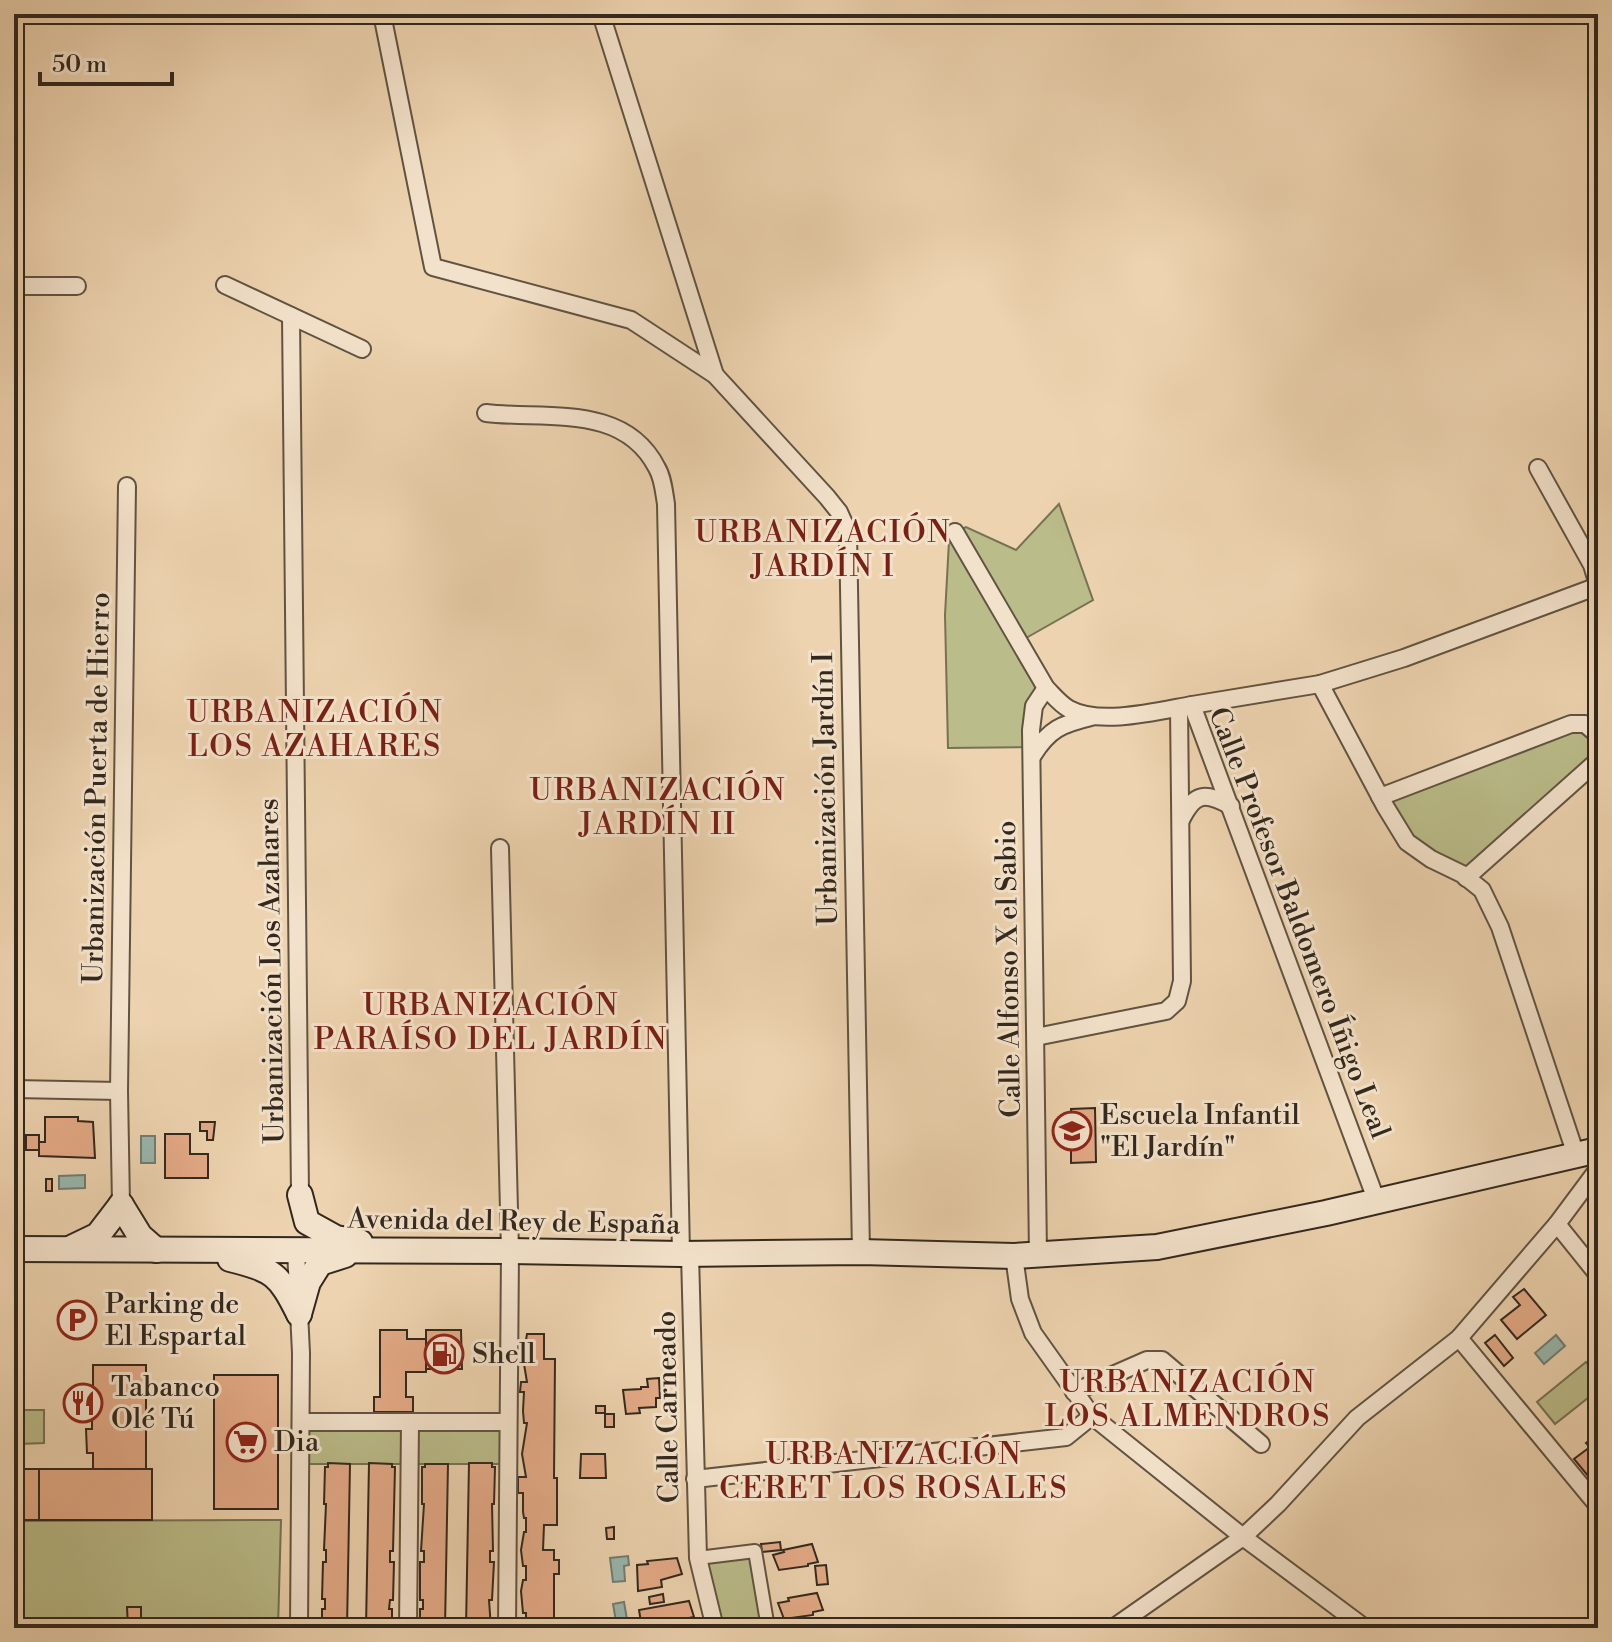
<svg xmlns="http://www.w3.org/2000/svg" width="1612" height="1642" font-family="'Libre Bodoni',serif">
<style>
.green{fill:#babc89;stroke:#767254;stroke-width:2}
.water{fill:#99b7ae;stroke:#707e74;stroke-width:2}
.building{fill:#e4ab87;stroke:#32281e;stroke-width:2}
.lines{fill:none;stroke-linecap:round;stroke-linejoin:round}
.pedestrian-casing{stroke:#615342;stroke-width:16}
.minor-casing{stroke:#615342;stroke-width:20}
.secondary-casing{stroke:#32281e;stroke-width:28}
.pedestrian{stroke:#f3e2cb;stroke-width:12}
.minor{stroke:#f3e2cb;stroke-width:16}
.secondary{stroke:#f3e2cb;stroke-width:24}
.labels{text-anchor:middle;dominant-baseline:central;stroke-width:6;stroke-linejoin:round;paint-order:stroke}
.street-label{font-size:28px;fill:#32281e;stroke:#f3e2cb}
.poi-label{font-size:28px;fill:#32281e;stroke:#f3e2cb;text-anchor:start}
.neighbourhood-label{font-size:30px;letter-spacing:2px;fill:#7a1f14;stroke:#f3e2cb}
</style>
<rect width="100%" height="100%" fill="#edd3af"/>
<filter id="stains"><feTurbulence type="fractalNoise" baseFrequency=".0025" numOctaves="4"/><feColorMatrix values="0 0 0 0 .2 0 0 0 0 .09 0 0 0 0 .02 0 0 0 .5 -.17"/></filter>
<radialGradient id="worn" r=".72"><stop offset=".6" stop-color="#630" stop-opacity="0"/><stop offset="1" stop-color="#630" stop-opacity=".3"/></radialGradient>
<!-- green -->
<g class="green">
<path d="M1059 504 1093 600 1019 642 1046 688 1032 747 948 748 945 615 949 541 955 532 966 527 1016 550Z"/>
<path d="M1571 724 1598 735V757L1466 878 1431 859 1380 797Z"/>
<path d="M1586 1362 1598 1378V1390L1555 1424 1537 1402Z"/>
<path d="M19 1410H44V1443L19 1444Z"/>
<path d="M301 1422H507V1464H300Z"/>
<path d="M281 1520 278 1628H14V1521Z"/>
<path d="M755 1551 768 1628H715L698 1558Z"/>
</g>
<!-- water -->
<g class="water">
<rect x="141" y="1136" width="14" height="27"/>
<path d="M85 1175V1188L59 1189V1176Z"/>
<path d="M1556 1335 1565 1346 1544 1364 1535 1353Z"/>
<path d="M628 1556 629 1565 624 1566 625 1581 613 1582 610 1558Z"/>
<path d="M624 1602 628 1625 617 1627 613 1604Z"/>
</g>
<!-- building -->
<g class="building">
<path d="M1095 1108 1096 1162 1071 1163V1109Z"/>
<path d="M14 1116V1124H19V1159H14Z"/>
<path d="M45 1117H78V1121L93 1122 95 1158 39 1156V1142H45Z"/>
<path d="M200 1122H215L213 1140H207V1131H200Z"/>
<path d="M165 1134H190V1154H208V1178H165Z"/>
<rect x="26" y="1135" width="13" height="15"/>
<rect x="46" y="1179" width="6" height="12"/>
<path d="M1524 1289 1546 1315 1517 1339 1501 1320 1520 1305 1513 1297Z"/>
<path d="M380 1330H407V1339H426V1372H406V1397H413V1412H374V1397H380Z"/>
<path d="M426 1330H461L462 1369H426Z"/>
<path d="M527 1334H544V1359H555L554 1478H557V1525H544L543 1550H554V1560H559V1574H554V1628H523L526 1627V1613H523L521 1591 523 1580H526V1566H523L521 1550 524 1532H526V1518H524L523 1512V1493H518V1477H526L522 1454 527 1423H524L523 1411 524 1392H520L521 1382H527L523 1358Z"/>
<path d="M1495 1335 1513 1358 1504 1366 1485 1343Z"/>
<path d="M93 1365H146V1469H93V1453H87L86 1429H92V1408H86V1387H93Z"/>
<rect x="214" y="1375" width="64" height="134"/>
<path d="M659 1378 660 1398H656V1407L639 1408 640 1413 626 1414 623 1390 641 1389V1387H648L647 1379Z"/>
<rect x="596" y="1406" width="9" height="7"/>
<rect x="605" y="1414" width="9" height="13"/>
<path d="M1598 1433V1488L1574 1459 1590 1447 1586 1443Z"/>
<path d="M581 1454H605L606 1478H580Z"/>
<path d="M328 1463 350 1464 347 1628H322V1609H325V1599H322L323 1562H326V1550H324L326 1504H324L325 1467H328Z"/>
<path d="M369 1463 392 1464V1467H395L393 1551H390V1562H394L393 1600H390L389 1609H392V1628H366Z"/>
<path d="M469 1463H492V1467H495L494 1504H492L493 1551H490V1562H494L492 1600H489L491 1628H466Z"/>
<path d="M425 1464H448L445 1628H420V1609H423V1600H420V1562H424V1551H421L424 1504H422V1467H425Z"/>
<rect x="14" y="1469" width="25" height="51"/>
<rect x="39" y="1469" width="113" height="51"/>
<path d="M614 1527V1539H607L606 1528Z"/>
<path d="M780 1542 781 1550 762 1552 761 1544Z"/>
<path d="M812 1544 818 1562 808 1564V1566L779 1570 773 1555 784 1552 783 1550Z"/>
<path d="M677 1558 682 1574 661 1580 662 1587 638 1591 637 1565 648 1564 647 1561Z"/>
<path d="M826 1565 828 1584 817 1585 815 1566Z"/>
<path d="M817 1593 823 1610 813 1612V1615L784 1619 778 1603 789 1601 788 1598Z"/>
<path d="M663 1594 664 1602 650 1604 649 1597Z"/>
<path d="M689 1601 694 1617 683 1619V1622L642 1628 639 1610Z"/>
<path d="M127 1607H141V1628H128Z"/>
</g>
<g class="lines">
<defs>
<path id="pedestrian" d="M698 1558 755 1551 768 1628"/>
<g id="minor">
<path d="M382 14 433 267 631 320 715 375 827 497 839 512 848 532 861 1252"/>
<path d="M601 14 715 375"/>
<path d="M225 285 362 349"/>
<path d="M14 286H77"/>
<path d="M291 316 300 1195"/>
<path d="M486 413C547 420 624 403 657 468 663 478 664 492 666 504L681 1254"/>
<path d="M1538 468 1592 565 1598 585"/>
<path d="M955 532 1046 688C1053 695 1060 704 1069 709 1100 726 1158 711 1192 705L1377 1202"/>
<path d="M1320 684 1385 806 1407 842 1431 859 1462 874 1482 890 1500 927 1576 1155"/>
<path d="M1192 705 1320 684 1404 658 1598 586"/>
<path d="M1033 755C1049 729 1062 724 1091 717"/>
<path d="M1380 797 1571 724H1585L1598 735"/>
<path d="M1181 820C1195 792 1205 792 1231 806"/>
<path d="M500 848 510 1251 507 1628"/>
<path d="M1466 878 1595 763 1598 757"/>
<path d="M1036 1037 1166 1011 1177 1001 1182 981 1179 708"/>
<path d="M14 1089 119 1091"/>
<path d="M121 1205 119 1091 127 486"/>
<path d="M1557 1224 1598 1275"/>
<path d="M296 1250 301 1353 299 1628"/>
<path d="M690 1254 698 1558 715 1628"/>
<path d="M1038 1254 1031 730 1034 706 1046 688"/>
<path d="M1014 1256 1020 1299 1033 1333 1092 1416 1243 1537 1365 1628"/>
<path d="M1459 1338 1598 1506"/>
<path d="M1074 1392 1147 1360H1162L1261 1444"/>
<path d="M301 1422H507"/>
<path d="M695 1479 1066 1437 1092 1416"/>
<path d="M408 1628 410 1423"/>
<path d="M1113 1628 1243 1537 1278 1504 1357 1418 1459 1338 1557 1224 1598 1169"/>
</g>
<g id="secondary">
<path d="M300 1195 307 1222 336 1238 360 1242"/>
<path d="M121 1205 140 1236 156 1250"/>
<path d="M73 1247 98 1235 121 1205"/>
<path d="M14 1249 510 1251 681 1254 861 1252 1014 1256 1157 1247 1326 1213 1598 1150"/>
<path d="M230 1259C274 1270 279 1274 299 1314"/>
<path d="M299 1314 308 1282 320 1263 345 1255"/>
</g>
</defs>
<!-- pedestrian casing -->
<use href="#pedestrian" class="pedestrian-casing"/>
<!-- minor casing -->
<use href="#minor" class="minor-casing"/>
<!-- secondary casing -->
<use href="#secondary" class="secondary-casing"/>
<!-- pedestrian -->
<use href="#pedestrian" class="pedestrian"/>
<!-- minor -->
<use href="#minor" class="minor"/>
<!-- secondary -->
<use href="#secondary" class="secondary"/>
</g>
<!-- icons -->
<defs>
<symbol id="school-ring" viewBox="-11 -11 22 22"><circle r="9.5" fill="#f3e2cb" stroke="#8f2418" stroke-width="1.5"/><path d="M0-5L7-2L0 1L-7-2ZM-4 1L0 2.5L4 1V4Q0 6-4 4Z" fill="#8f2418"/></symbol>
<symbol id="parking-ring" viewBox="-11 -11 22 22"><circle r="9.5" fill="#f3e2cb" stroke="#8f2418" stroke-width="1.5"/><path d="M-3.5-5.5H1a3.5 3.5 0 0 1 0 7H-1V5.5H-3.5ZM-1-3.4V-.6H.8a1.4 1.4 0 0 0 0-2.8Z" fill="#8f2418"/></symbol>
<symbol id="fuel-ring" viewBox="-11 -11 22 22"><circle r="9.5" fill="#f3e2cb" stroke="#8f2418" stroke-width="1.5"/><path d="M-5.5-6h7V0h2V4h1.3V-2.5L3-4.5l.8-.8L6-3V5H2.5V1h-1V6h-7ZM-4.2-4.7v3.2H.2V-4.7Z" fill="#8f2418"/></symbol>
<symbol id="restaurant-ring" viewBox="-11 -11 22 22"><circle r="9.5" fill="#f3e2cb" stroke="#8f2418" stroke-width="1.5"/><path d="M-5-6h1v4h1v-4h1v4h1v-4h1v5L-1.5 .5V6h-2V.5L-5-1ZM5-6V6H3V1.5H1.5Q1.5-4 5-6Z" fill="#8f2418"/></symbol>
<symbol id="supermarket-ring" viewBox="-11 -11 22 22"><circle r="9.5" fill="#f3e2cb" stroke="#8f2418" stroke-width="1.5"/><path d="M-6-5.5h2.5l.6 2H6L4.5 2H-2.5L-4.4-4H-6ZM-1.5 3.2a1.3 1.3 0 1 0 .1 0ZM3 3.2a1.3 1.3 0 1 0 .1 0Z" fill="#8f2418"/></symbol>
</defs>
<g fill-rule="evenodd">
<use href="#school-ring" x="1050" y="1109" width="44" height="44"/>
<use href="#parking-ring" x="55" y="1298" width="44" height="44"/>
<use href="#fuel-ring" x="422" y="1332" width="44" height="44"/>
<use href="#restaurant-ring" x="61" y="1381" width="44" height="44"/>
<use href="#supermarket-ring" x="224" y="1420" width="44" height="44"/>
</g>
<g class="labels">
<!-- street labels -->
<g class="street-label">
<text transform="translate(97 788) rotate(-89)">Urbanización Puerta de Hierro</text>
<text transform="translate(826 789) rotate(-91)">Urbanización Jardín I</text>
<text transform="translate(1299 923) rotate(69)">Calle Profesor Baldomero Íñigo Leal</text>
<text transform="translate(1009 969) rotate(-91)">Calle Alfonso X el Sabio</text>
<text transform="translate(272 971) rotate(-91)">Urbanización Los Azahares</text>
<text transform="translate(514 1222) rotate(1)">Avenida del Rey de España</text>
<text transform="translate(668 1407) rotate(-91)">Calle Carneado</text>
</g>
<!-- poi labels -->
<g class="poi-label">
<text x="1100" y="1115">Escuela Infantil<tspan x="1100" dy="32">"El Jardín"</tspan></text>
<text x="105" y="1304">Parking de<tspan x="105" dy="32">El Espartal</tspan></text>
<text x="472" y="1354">Shell</text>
<text x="111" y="1387">Tabanco<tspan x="111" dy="32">Olé Tú</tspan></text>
<text x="274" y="1442">Dia</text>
</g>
<!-- neighbourhood labels -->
<g class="neighbourhood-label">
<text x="823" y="533">URBANIZACIÓN<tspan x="823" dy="34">JARDÍN I</tspan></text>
<text x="315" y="713">URBANIZACIÓN<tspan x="315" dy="34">LOS AZAHARES</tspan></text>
<text x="658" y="791">URBANIZACIÓN<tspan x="658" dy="34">JARDÍN II</tspan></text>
<text x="491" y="1006">URBANIZACIÓN<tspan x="491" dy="34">PARAÍSO DEL JARDÍN</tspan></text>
<text x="1188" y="1383">URBANIZACIÓN<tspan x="1188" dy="34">LOS ALMENDROS</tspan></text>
<text x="894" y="1455">URBANIZACIÓN<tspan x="894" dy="34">CERET LOS ROSALES</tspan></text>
</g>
</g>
<!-- margin -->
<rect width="1612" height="1642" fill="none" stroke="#edd3af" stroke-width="48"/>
<rect x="16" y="16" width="1580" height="1610" fill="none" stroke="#32281e" stroke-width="4"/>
<rect x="24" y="24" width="1564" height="1594" fill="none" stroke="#32281e" stroke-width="2"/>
<!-- scale -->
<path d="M40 72v12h132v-12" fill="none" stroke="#32281e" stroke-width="4"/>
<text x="52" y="72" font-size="24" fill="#32281e" stroke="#f3e2cb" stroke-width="6" paint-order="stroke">50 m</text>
<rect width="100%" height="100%" filter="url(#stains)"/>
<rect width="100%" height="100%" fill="url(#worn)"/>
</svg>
